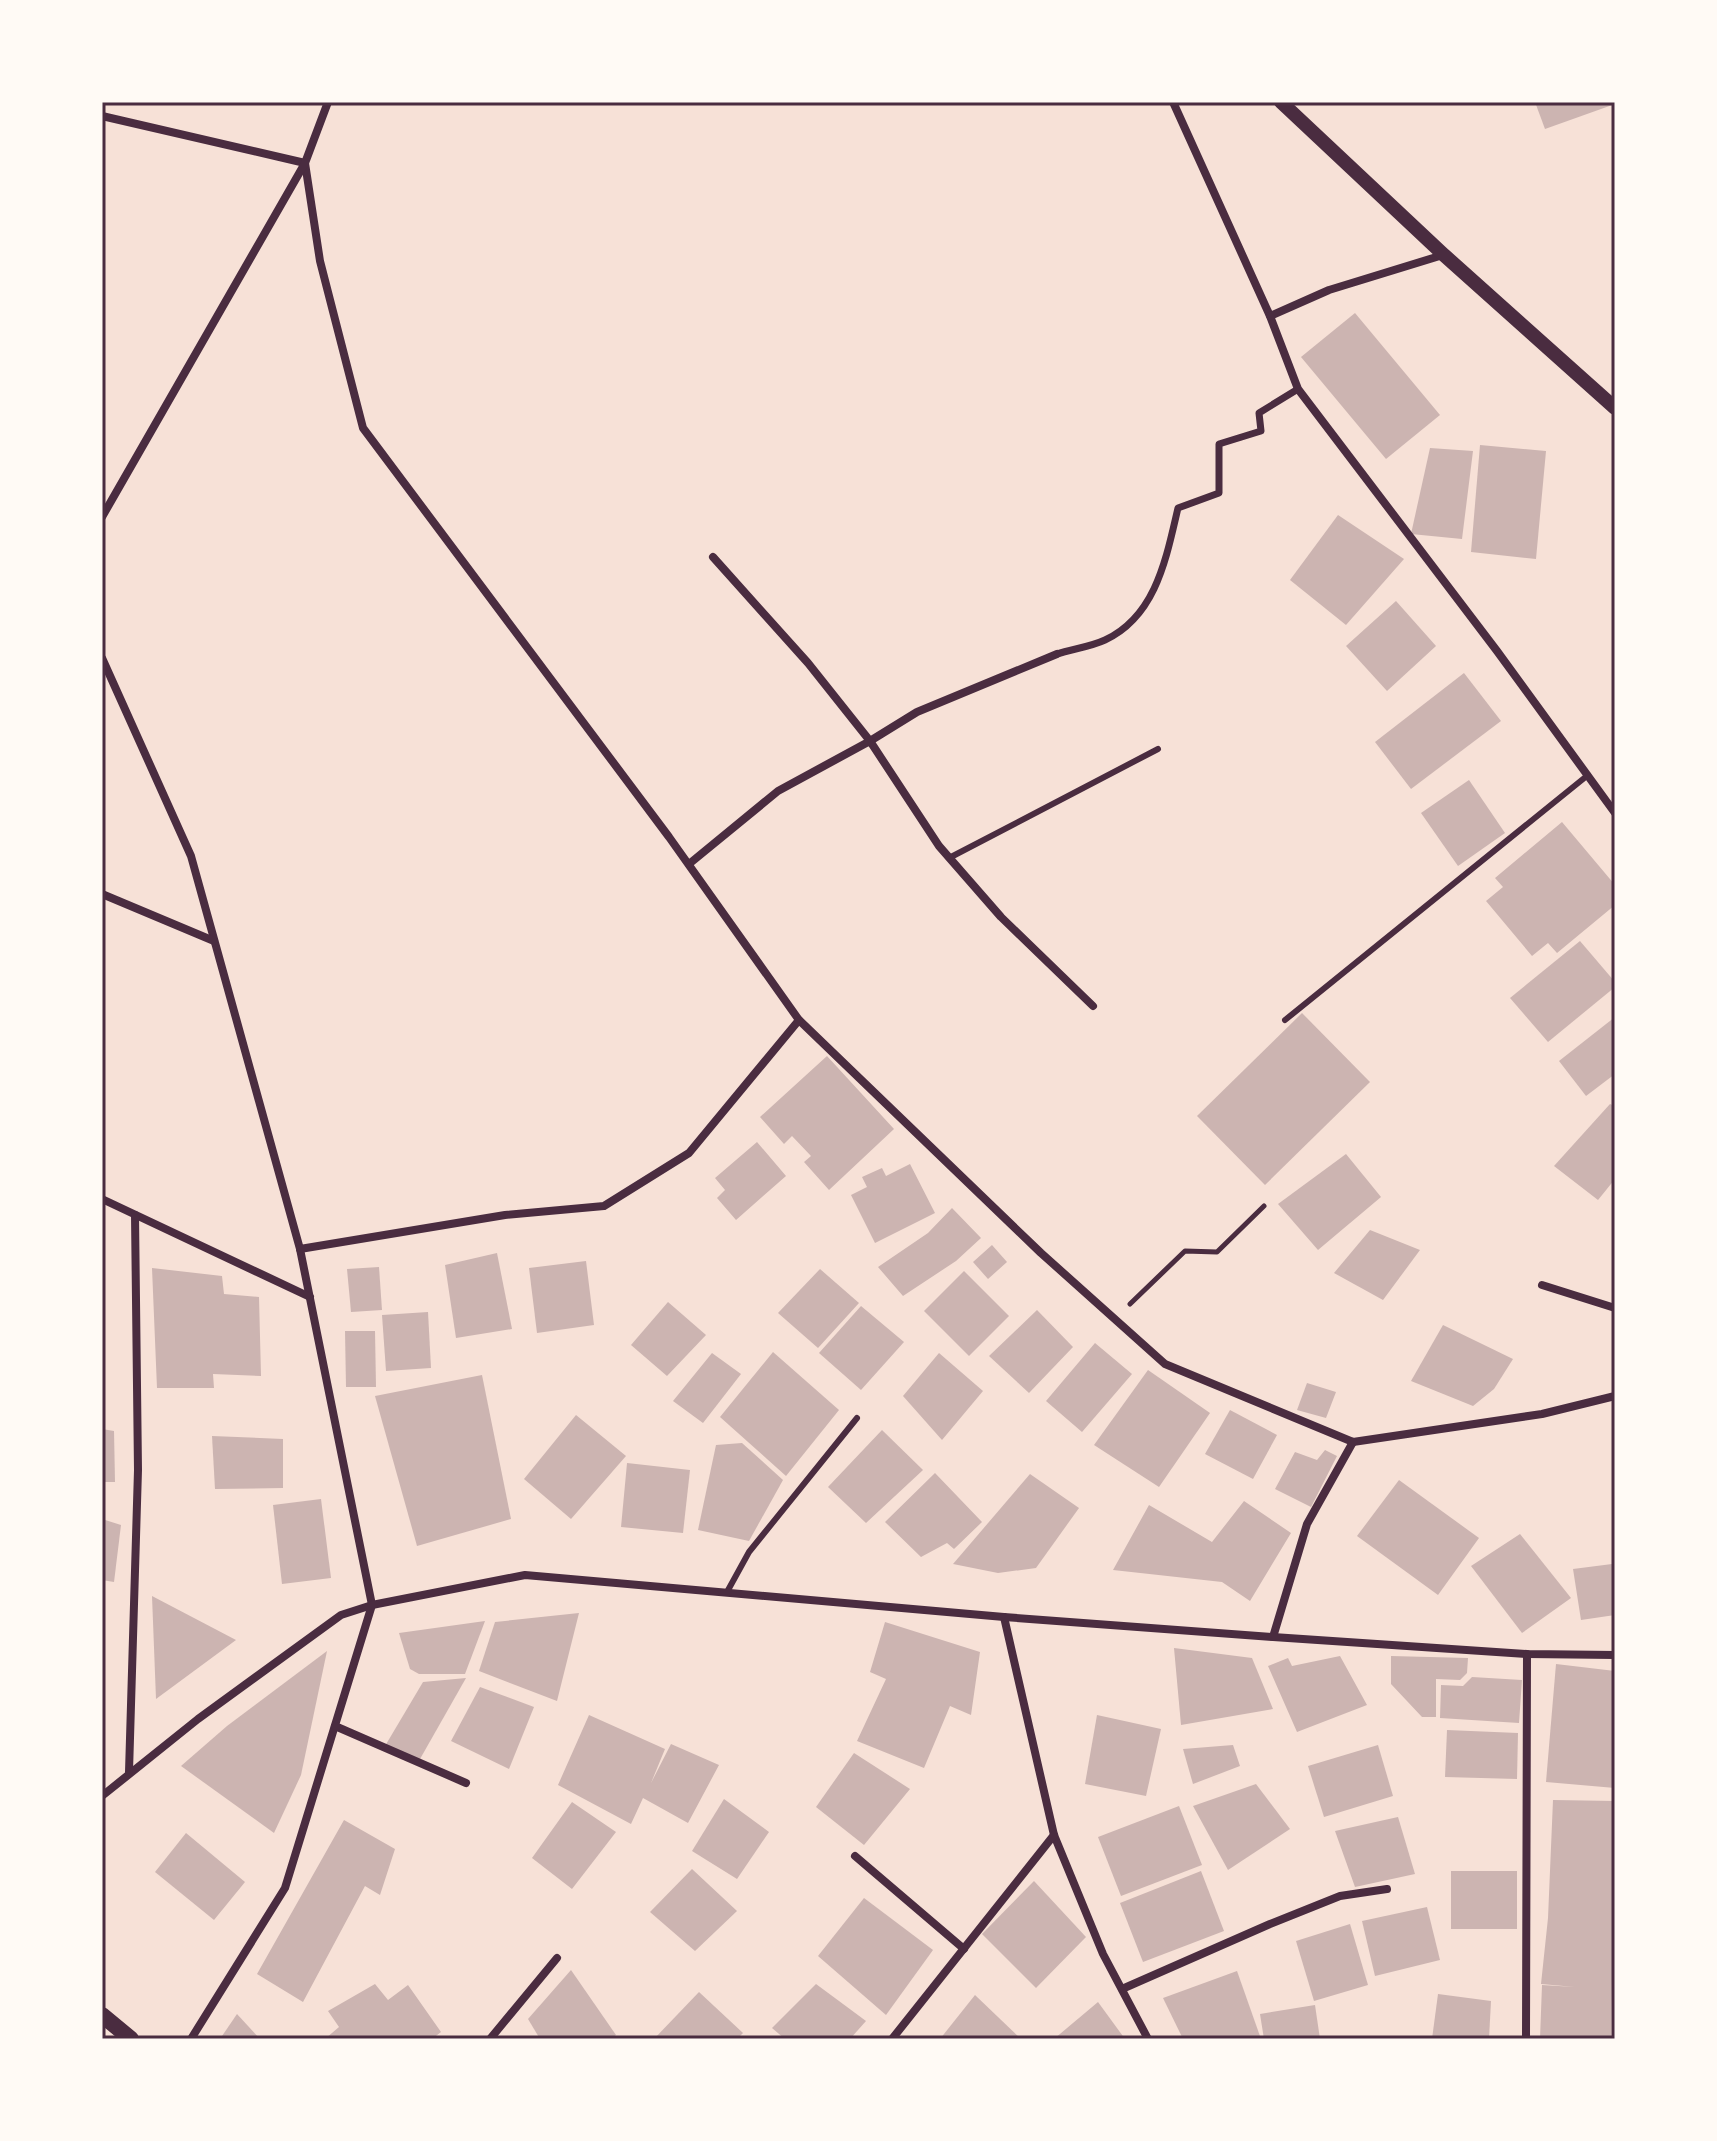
<svg xmlns="http://www.w3.org/2000/svg" width="1717" height="2141" font-family="'IBM Plex Sans',sans-serif">
<style>
.building{fill:#ccb4b1}
.lines{fill:none;stroke-linecap:round;stroke-linejoin:round}
.path{stroke:#4a2c40;stroke-width:5}
.service{stroke:#4a2c40;stroke-width:6}
.pedestrian{stroke:#4a2c40;stroke-width:7}
.minor{stroke:#4a2c40;stroke-width:8}
.tertiary{stroke:#4a2c40;stroke-width:14}
.secondary{stroke:#4a2c40;stroke-width:16}
.neatline{fill:none;stroke:#4a2c40;stroke-width:3}
</style>
<rect width="100%" height="100%" fill="#f7e1d7"/>
<!-- building -->
<g class="building">
<path d="M1535 102H1615V104L1545 129Z"/>
<path d="M1355 313 1440 415 1386 459 1301 357Z"/>
<path d="M1480 445 1546 451 1536 559 1471 552Z"/>
<path d="M1430 448 1473 451 1462 539 1411 534Z"/>
<path d="M1338 515 1404 559 1346 625 1290 580Z"/>
<path d="M1396 601 1436 646 1387 691 1346 646Z"/>
<path d="M1464 673 1501 721 1411 789 1375 742Z"/>
<path d="M1469 780 1505 833 1458 866 1421 813Z"/>
<path d="M1562 822 1615 885V905L1557 953 1548 943 1532 956 1486 901 1503 887 1495 878Z"/>
<path d="M1580 941 1615 982V987L1548 1042 1510 998Z"/>
<path d="M1302 1013 1370 1082 1265 1185 1197 1116Z"/>
<path d="M1615 1017V1074L1586 1096 1559 1061Z"/>
<path d="M827 1056 894 1129 829 1190 804 1162 811 1156 792 1136 784 1144 760 1117Z"/>
<path d="M1610 1104 1615 1106V1179L1598 1200 1554 1166Z"/>
<path d="M757 1142 786 1176 736 1220 717 1198 725 1190 715 1178Z"/>
<path d="M1346 1154 1381 1197 1318 1250 1278 1204Z"/>
<path d="M910 1164 935 1213 875 1243 851 1195 867 1187 862 1177 882 1168 886 1176Z"/>
<path d="M952 1208 981 1238 956 1261 903 1296 878 1267 928 1233Z"/>
<path d="M1370 1230 1420 1250 1383 1300 1334 1273Z"/>
<path d="M992 1245 1007 1262 988 1279 973 1262Z"/>
<path d="M497 1253 512 1329 456 1338 445 1265Z"/>
<path d="M586 1261 594 1325 537 1333 529 1268Z"/>
<path d="M379 1267 382 1310 351 1312 347 1269Z"/>
<path d="M152 1268 222 1276 224 1294 259 1297 261 1376 213 1374 214 1388H157Z"/>
<path d="M820 1269 859 1303 818 1348 778 1313Z"/>
<path d="M964 1271 1009 1316 969 1356 924 1311Z"/>
<path d="M668 1302 706 1335 667 1376 631 1345Z"/>
<path d="M861 1306 904 1342 861 1390 819 1353Z"/>
<path d="M1037 1310 1073 1347 1029 1393 989 1356Z"/>
<path d="M428 1312 431 1368 386 1371 382 1315Z"/>
<path d="M1443 1325 1513 1359 1494 1389 1473 1406 1411 1381Z"/>
<path d="M345 1331H375L376 1387H346Z"/>
<path d="M1095 1343 1132 1374 1082 1432 1046 1401Z"/>
<path d="M773 1352 839 1410 786 1476 720 1417Z"/>
<path d="M712 1353 741 1374 703 1423 673 1401Z"/>
<path d="M939 1353 983 1391 942 1440 903 1396Z"/>
<path d="M1148 1370 1210 1413 1159 1487 1094 1445Z"/>
<path d="M482 1375 511 1519 417 1546 375 1396Z"/>
<path d="M1307 1383 1336 1392 1326 1418 1297 1410Z"/>
<path d="M1230 1410 1277 1435 1253 1479 1205 1454Z"/>
<path d="M576 1415 626 1456 571 1519 524 1479Z"/>
<path d="M102 1429 114 1431 115 1482H102Z"/>
<path d="M882 1430 923 1470 866 1523 828 1487Z"/>
<path d="M212 1436 283 1439V1488L215 1489Z"/>
<path d="M742 1443 783 1480 749 1541 698 1530 716 1445Z"/>
<path d="M1325 1450 1337 1456 1311 1507 1275 1489 1295 1452 1317 1460Z"/>
<path d="M627 1463 690 1470 683 1533 621 1527Z"/>
<path d="M935 1473 982 1522 954 1549 947 1543 921 1557 885 1522Z"/>
<path d="M1030 1474 1079 1508 1036 1568 998 1573 953 1564Z"/>
<path d="M1399 1480 1479 1538 1438 1595 1357 1536Z"/>
<path d="M321 1499 331 1578 282 1584 273 1505Z"/>
<path d="M1244 1501 1291 1533 1250 1601 1222 1582 1113 1570 1149 1505 1212 1542Z"/>
<path d="M102 1519 121 1525 114 1582 102 1580Z"/>
<path d="M1520 1534 1571 1598 1522 1633 1471 1566Z"/>
<path d="M1612 1564 1615 1615 1581 1620 1573 1569Z"/>
<path d="M152 1596 236 1640 156 1699Z"/>
<path d="M579 1613 557 1701 479 1671 495 1622Z"/>
<path d="M485 1621 465 1674H419L410 1669 399 1633Z"/>
<path d="M885 1622 980 1652 971 1715 950 1706 924 1768 857 1741 886 1679 870 1672Z"/>
<path d="M1174 1648 1252 1658 1273 1709 1181 1725Z"/>
<path d="M327 1651 301 1775 274 1833 181 1766 227 1726Z"/>
<path d="M1340 1656 1367 1705 1297 1732 1268 1666 1288 1658 1292 1666Z"/>
<path d="M1391 1656 1468 1658 1467 1673 1460 1680 1436 1679V1717H1422L1391 1684Z"/>
<path d="M1556 1664 1615 1671V1788L1546 1782Z"/>
<path d="M1472 1677 1522 1680 1519 1723 1440 1718 1441 1685 1463 1686Z"/>
<path d="M466 1678 420 1759 385 1746 423 1682Z"/>
<path d="M480 1687 534 1707 509 1769 451 1741Z"/>
<path d="M589 1715 665 1749 651 1783 671 1744 719 1765 688 1823 643 1798 631 1824 558 1785Z"/>
<path d="M1097 1715 1161 1729 1146 1796 1085 1784Z"/>
<path d="M1447 1730 1518 1733 1517 1779 1445 1777Z"/>
<path d="M1233 1745 1240 1766 1193 1784 1183 1749Z"/>
<path d="M1378 1745 1393 1796 1324 1817 1308 1766Z"/>
<path d="M854 1753 910 1789 864 1845 816 1807Z"/>
<path d="M1256 1784 1290 1829 1228 1870 1193 1806Z"/>
<path d="M724 1799 769 1832 737 1879 692 1851Z"/>
<path d="M1553 1800 1615 1801 1611 2039H1540L1542 1985 1575 1987 1541 1984 1548 1918Z"/>
<path d="M572 1802 616 1832 572 1889 532 1858Z"/>
<path d="M1179 1806 1202 1865 1121 1896 1098 1837Z"/>
<path d="M1398 1817 1415 1874 1355 1887 1335 1831Z"/>
<path d="M344 1820 395 1849 380 1895 365 1886 303 2002 257 1974Z"/>
<path d="M186 1833 245 1882 214 1920 155 1872Z"/>
<path d="M692 1869 737 1911 695 1951 650 1912Z"/>
<path d="M1201 1871 1224 1931 1143 1962 1120 1903Z"/>
<rect x="1451" y="1871" width="66" height="58"/>
<path d="M1034 1881 1086 1937 1036 1988 982 1934Z"/>
<path d="M864 1898 933 1950 886 2015 818 1956Z"/>
<path d="M1427 1907 1440 1960 1375 1976 1362 1921Z"/>
<path d="M1350 1924 1368 1985 1314 2001 1296 1941Z"/>
<path d="M571 1970 616 2035 611 2039H540L528 2019Z"/>
<path d="M1237 1971 1261 2039H1183L1163 1998Z"/>
<path d="M375 1984 388 2000 408 1985 441 2032 432 2039H325L339 2027 328 2011Z"/>
<path d="M816 1984 866 2021 850 2039H785L772 2028Z"/>
<path d="M699 1992 743 2033 737 2039H654Z"/>
<path d="M1438 1994 1491 2001 1489 2039H1432Z"/>
<path d="M975 1995 1021 2039H940Z"/>
<path d="M1098 2002 1125 2039H1054Z"/>
<path d="M1315 2005 1320 2039H1264L1260 2014Z"/>
<path d="M237 2014 260 2039H220Z"/>
</g>
<g class="lines">
<!-- path -->
<path class="path" d="M1130 1304 1185 1251 1217 1252 1264 1206"/>
<!-- service -->
<g class="service">
<path d="M949 858 1158 749"/>
<path d="M1285 1020 1588 775"/>
<path d="M727 1592 749 1552 857 1418"/>
</g>
<!-- pedestrian -->
<path class="pedestrian" d="M1057 654C1072 649 1090 647 1105 640 1156 616 1166 559 1178 508L1219 493V444L1261 431 1259 413 1298 389"/>
<!-- minor -->
<g class="minor">
<path d="M1173 102 1270 316 1298 389 1497 651 1615 813"/>
<path d="M102 116 305 163 320 261 363 428 669 837 799 1020 1041 1253 1165 1364 1353 1442 1542 1414 1615 1396"/>
<path d="M1270 316 1329 290 1443 255"/>
<path d="M102 517 305 163 328 102"/>
<path d="M713 557 808 663 870 741 917 712 1057 654"/>
<path d="M102 658 191 856 300 1249 372 1605 285 1888 191 2039"/>
<path d="M689 864 778 791 870 741 939 846 1001 917 1093 1006"/>
<path d="M102 894 214 941"/>
<path d="M102 1199 310 1297"/>
<path d="M300 1249 505 1215 604 1206 689 1153 799 1020"/>
<path d="M1542 1285 1615 1308"/>
<path d="M1004 1617 1054 1835 1103 1954 1148 2039"/>
<path d="M1273 1637 1307 1524 1353 1442"/>
<path d="M335 1726 466 1783"/>
<path d="M129 1772 138 1470 135 1215"/>
<path d="M102 1796 198 1719 341 1615 372 1605 525 1575 1004 1617 1273 1637 1527 1654 1615 1655"/>
<path d="M855 1856 964 1949"/>
<path d="M1122 1989 1270 1924 1340 1896 1387 1889"/>
<path d="M490 2039 557 1958"/>
<path d="M892 2039 1054 1835"/>
<path d="M1526 2039 1527 1654"/>
</g>
<!-- tertiary -->
<path class="tertiary" d="M1281 102 1444 255 1615 408"/>
<!-- secondary -->
<path class="secondary" d="M102 2015 131 2039"/>
</g>
<!-- border -->
<rect width="1717" height="2141" fill="none" stroke="#fffaf5" stroke-width="208"/>
<rect x="104" y="104" width="1509" height="1933" class="neatline"/>
</svg>
